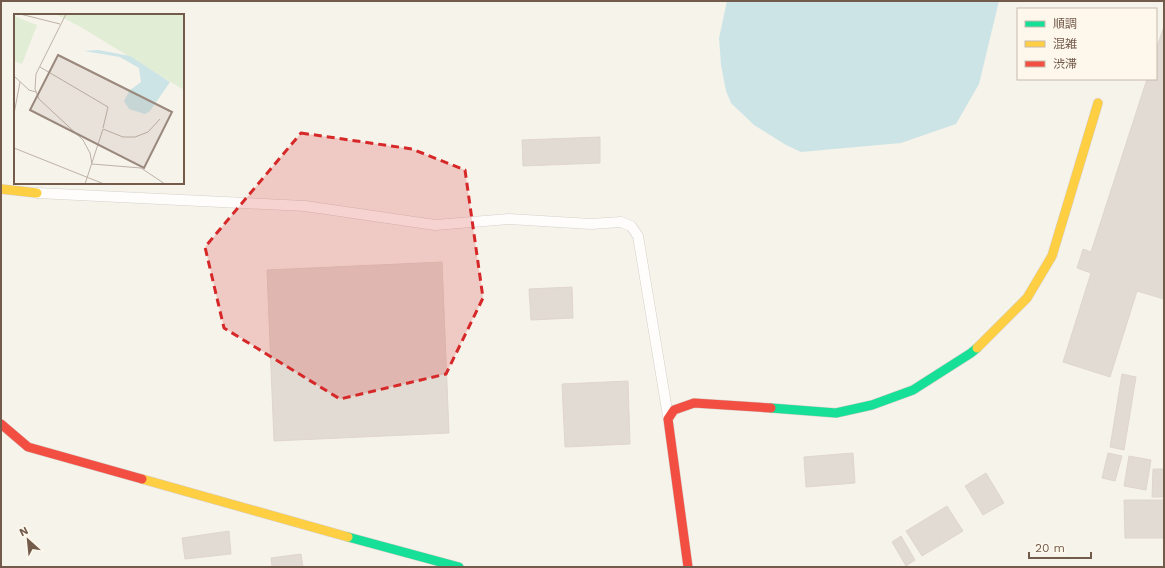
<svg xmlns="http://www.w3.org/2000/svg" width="1165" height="568" font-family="'Work Sans','Noto Sans JP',sans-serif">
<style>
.water{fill:#cde4e6}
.building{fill:#e2dbd3;stroke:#dfd6ce}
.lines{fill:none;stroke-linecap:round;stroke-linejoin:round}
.lane-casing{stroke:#d5d0c9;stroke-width:11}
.fast-casing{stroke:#d5cfc8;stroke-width:10}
.slow-casing{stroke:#d5cfc8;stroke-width:10}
.jam-casing{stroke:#d5cfc8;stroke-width:10}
.lane{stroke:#fefdfc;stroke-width:10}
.fast{stroke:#16e098;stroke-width:9}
.slow{stroke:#ffcf43;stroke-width:9}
.jam{stroke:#f24e42;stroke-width:9}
.marked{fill:#d62828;fill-opacity:0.2;stroke:#d62828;stroke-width:3;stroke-dasharray:8 5;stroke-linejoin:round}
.inset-road{fill:none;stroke:#beb1a6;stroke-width:1}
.view{fill:#9a887c;fill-opacity:0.15;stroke:#9a887c;stroke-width:2}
.inset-edge{fill:none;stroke:#735b4c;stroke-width:2}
</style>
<rect width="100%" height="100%" fill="#f6f3eb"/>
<!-- water -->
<path class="water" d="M727 1H999L979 84 956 124 901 143 801 152 786 145 754 125 731 103 726 91 721 65 719 38Z"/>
<!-- building -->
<g class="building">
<path d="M1164 26V299L1137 291 1110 377 1063 362 1091 273 1077 268 1083 249 1091 252 1147 79H1156V50Z"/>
<path d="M600 137V163L523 166 522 140Z"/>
<path d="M442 262 449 433 274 441 267 270Z"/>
<path d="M572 287 573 318 531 320 529 289Z"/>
<path d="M1122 374 1136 377 1124 450 1110 447Z"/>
<path d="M628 381 630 444 565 447 562 384Z"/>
<path d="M853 453 855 483 806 487 804 457Z"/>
<path d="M1108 453 1122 456 1115 481 1102 478Z"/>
<path d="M1129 456 1151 460 1146 490 1124 486Z"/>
<path d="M1153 469H1164V497H1152Z"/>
<path d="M986 473 1004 503 983 515 965 486Z"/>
<path d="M1124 500H1164V538H1125Z"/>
<path d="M947 506 963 531 922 556 906 531Z"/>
<path d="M229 531 231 554 185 559 182 538Z"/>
<path d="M901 536 915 560 906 566 892 542Z"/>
<path d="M301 554 303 567H272L271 558Z"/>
</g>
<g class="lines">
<defs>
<path id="lane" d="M37 193 305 206 435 225 509 219 591 224 621 222 631 226 638 236 668 416"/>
<g id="fast">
<path d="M771 408 836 413 872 405 913 390 971 353 977 348"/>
<path d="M348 537 459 567"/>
</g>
<g id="slow">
<path d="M1 189 37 193"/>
<path d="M977 348 1027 298 1052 256 1098 103"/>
<path d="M142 479 348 537"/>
</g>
<g id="jam">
<path d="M1 424 28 447 142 479"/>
<path d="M688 567 668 419 674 410 694 403 771 408"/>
</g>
</defs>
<!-- lane casing -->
<use href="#lane" class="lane-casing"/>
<!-- fast casing -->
<use href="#fast" class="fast-casing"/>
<!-- slow casing -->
<use href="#slow" class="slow-casing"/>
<!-- jam casing -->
<use href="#jam" class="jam-casing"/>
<!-- lane -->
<use href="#lane" class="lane"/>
<!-- fast -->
<use href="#fast" class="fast"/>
<!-- slow -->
<use href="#slow" class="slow"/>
<!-- jam -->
<use href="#jam" class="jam"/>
</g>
<!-- marked area -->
<path class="marked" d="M301 133 412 149 465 170 483 298 446 374 340 399 224 328 205 247Z"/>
<!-- overview -->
<g transform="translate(14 14)">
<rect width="170" height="170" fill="#f6f3eb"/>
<path d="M41 0H170V76L65 12ZM0 2 23 11 8 50 0 47Z" fill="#e2edd6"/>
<path d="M84 36 116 42 156 68 136 97 131 100 115 95 110 87 116 76 127 68 125 54 106 43 70 37Z" fill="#cde4e6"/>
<path class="inset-road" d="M6 0 46 10M52 0 22 60 21 75 25 85 69 126 76 139 78 150 127 154 151 170M26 53 94 93 89 114M0 62 15 76 22 78M0 100 6 68M0 134 90 170M71 170 89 115 109 123H121L134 118 146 105"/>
<path class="view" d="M44 41 158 98 130 154 16 96Z"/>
<rect width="170" height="170" class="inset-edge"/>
</g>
<!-- border -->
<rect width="1165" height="568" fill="none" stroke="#735b4c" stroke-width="4"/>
<!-- legend -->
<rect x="1017" y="8" width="140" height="72" fill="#fef8ec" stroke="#c6b9ac"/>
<rect x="1025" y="21" width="20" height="6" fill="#16e098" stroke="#c6b9ac"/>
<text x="1053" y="28" font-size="12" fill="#735b4c">順調</text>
<rect x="1025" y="41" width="20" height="6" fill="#ffcf43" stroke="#c6b9ac"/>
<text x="1053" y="48" font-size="12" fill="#735b4c">混雑</text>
<rect x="1025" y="61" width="20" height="6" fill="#f24e42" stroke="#c6b9ac"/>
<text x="1053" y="68" font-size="12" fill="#735b4c">渋滞</text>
<!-- north arrow -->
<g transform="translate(28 540) rotate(333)" stroke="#fef8ec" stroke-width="3" paint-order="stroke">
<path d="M0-3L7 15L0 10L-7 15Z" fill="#735b4c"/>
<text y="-6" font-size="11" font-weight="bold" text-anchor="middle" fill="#735b4c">N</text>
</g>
<!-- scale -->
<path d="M1029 552v6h62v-6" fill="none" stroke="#735b4c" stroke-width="2"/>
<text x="1035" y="552" font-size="12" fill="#735b4c" stroke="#fef8ec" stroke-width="3" paint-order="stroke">20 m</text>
</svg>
